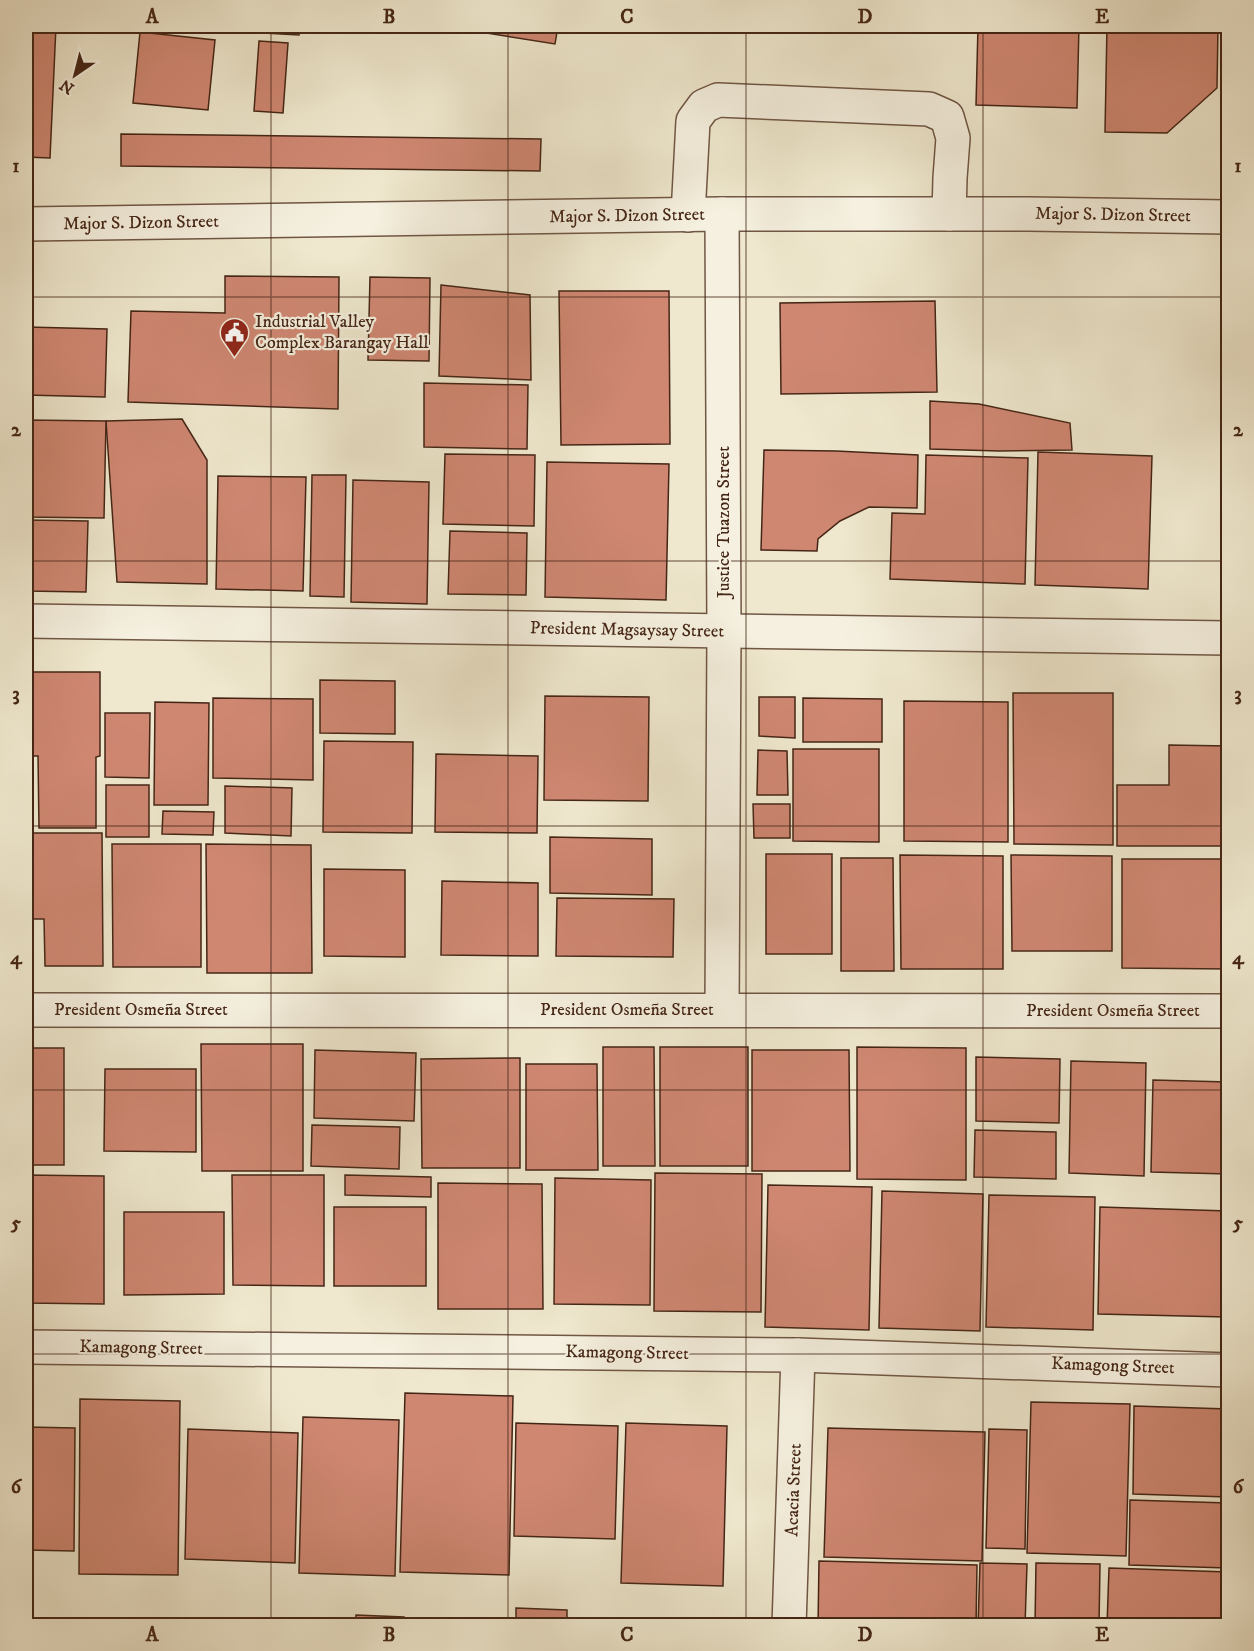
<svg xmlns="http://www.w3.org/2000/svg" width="1254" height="1651" font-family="'IM FELL DW Pica',serif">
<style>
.building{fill:#cf8772;stroke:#452616;stroke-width:1.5}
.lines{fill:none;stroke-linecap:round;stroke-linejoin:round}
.minor-casing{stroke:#705644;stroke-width:36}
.minor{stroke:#f5f0df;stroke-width:33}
.grid{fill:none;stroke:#452616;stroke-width:1.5;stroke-opacity:0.55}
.labels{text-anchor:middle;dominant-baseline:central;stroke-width:4.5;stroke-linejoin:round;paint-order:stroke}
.street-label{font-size:18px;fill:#452616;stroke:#f5f0df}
.poi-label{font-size:18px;fill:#452616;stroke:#f5f0df;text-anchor:start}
.neatline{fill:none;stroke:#452616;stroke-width:2}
.grid-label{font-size:20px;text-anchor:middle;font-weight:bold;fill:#452616}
</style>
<rect width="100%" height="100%" fill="#efe8ce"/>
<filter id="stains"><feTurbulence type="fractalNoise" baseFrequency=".00333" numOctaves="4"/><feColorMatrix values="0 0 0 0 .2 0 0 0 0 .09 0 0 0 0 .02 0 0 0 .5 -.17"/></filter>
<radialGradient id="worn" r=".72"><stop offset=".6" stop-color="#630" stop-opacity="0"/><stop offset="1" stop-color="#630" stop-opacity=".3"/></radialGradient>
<!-- building -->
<g class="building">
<path d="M26 26H56L50 158 26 157Z"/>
<path d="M210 26H300L299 35 210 30Z"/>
<path d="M443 26H558L555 44Z"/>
<path d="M978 26H1079L1077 108 976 105Z"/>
<path d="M1107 26H1218L1217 88 1167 133 1105 132Z"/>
<path d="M140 32 215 40 208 110 133 103Z"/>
<path d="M259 41 288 43 283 113 254 111Z"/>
<path d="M121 134 541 139 540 171 121 166Z"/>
<path d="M225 276 339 277 338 409 128 402 131 311 225 313Z"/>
<path d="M370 277 430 278 429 361 368 360Z"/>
<path d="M441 285 530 295 531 380 439 376Z"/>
<path d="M559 291H669L670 444 561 445Z"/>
<path d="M935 301 937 392 781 394 780 303Z"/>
<path d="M26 327 107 329 105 397 26 395Z"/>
<path d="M424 383 528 385 527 449 424 447Z"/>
<path d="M930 401 979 404 1070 423 1072 450 999 451 930 449Z"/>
<path d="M182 419 207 460V584L117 582 106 421Z"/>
<path d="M26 420 106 421 104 518 26 517Z"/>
<path d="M764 450 836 451 918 455 917 508 869 507 840 521 818 539 817 551 761 550Z"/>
<path d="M1038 452 1152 456 1148 589 1035 585Z"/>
<path d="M445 454 535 455 534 526 443 524Z"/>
<path d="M926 455 1028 458 1025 584 890 579 892 513 925 514Z"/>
<path d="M547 462 669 464 666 600 545 597Z"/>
<path d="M312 475H346L344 597 310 596Z"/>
<path d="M218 476 306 477 303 591 216 589Z"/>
<path d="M353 480 429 482 427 604 351 602Z"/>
<path d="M26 520 88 521 86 592 26 591Z"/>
<path d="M450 531 527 533 526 595 448 594Z"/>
<path d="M26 672H100V756L96 757V828H39L38 756H26Z"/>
<path d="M320 680 395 681V734L320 733Z"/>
<path d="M1013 693H1113V845L1014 844Z"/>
<path d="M545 696 649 697 648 801 544 800Z"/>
<path d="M759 697H795V738L759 736Z"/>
<path d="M213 698 313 699V780L213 778Z"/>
<path d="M803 698 882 699V742H803Z"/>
<path d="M904 701 1008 702V842L904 841Z"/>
<path d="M155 702 209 703 208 805H154Z"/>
<path d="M105 713H150L149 778 105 777Z"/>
<path d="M324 741 413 742 412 833 323 832Z"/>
<path d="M1169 745 1228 746V846H1117V785H1169Z"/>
<path d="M793 749H879V842L793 841Z"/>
<path d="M758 750 787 751 788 795H757Z"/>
<path d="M436 754 538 756 537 833 435 832Z"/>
<path d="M26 762H31L32 827H26Z"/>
<rect x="106" y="785" width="43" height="52"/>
<path d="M225 786 292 788 291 836 225 833Z"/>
<path d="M753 804H790V838H754Z"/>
<path d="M163 811 214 812 213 835 162 834Z"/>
<path d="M26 833H102L103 966H45L44 919H26Z"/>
<path d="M550 837 652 839V895L550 893Z"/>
<path d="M112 844H201V967H113Z"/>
<path d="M206 844 311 845 312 973H207Z"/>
<rect x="766" y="854" width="66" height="100"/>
<path d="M900 855 1003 856V969H901Z"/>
<path d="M1011 855 1112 856V951H1012Z"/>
<path d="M841 858H893L894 971H841Z"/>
<path d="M1122 859H1228V969L1122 968Z"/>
<path d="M324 869 405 870V957L324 956Z"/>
<path d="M442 881 538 883V956L441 955Z"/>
<path d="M557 898 674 899 673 957 556 956Z"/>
<path d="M201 1044H303V1171H202Z"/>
<path d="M603 1047H654L655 1166H603Z"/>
<rect x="660" y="1047" width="88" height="119"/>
<path d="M857 1047 966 1048V1180L857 1179Z"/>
<rect x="26" y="1048" width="38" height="117"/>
<path d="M315 1050 416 1053 414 1121 314 1118Z"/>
<path d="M752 1050H849L850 1171H752Z"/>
<path d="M976 1057 1060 1059 1059 1123 976 1121Z"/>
<path d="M520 1058V1168H422L421 1059Z"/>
<path d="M1071 1061 1146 1063 1144 1176 1069 1173Z"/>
<path d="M526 1064H597L598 1170H526Z"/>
<path d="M105 1069H196V1152L104 1151Z"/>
<path d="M1153 1080 1228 1082V1174L1151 1172Z"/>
<path d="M312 1125 400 1127 399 1169 311 1166Z"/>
<path d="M975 1130 1056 1132V1179L974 1177Z"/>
<path d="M655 1173 762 1174 761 1312 654 1311Z"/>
<path d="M26 1175 104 1176V1304L26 1303Z"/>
<path d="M232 1175H324V1286L233 1285Z"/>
<path d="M345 1175 431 1177V1197L345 1195Z"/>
<path d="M555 1178 651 1180 650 1305 554 1304Z"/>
<path d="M438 1183 542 1184 543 1309H438Z"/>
<path d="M768 1185 872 1187 869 1330 765 1327Z"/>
<path d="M882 1191 983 1194 980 1331 879 1328Z"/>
<path d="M989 1195 1095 1197 1093 1330 986 1327Z"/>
<rect x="334" y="1207" width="92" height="79"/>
<path d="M1100 1207 1228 1211 1227 1317 1098 1314Z"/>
<path d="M124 1212H224V1294L124 1295Z"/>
<path d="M405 1393 513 1396 509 1575 400 1572Z"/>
<path d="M80 1399 180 1401 178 1575 79 1574Z"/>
<path d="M1031 1402 1130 1404 1126 1556 1027 1553Z"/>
<path d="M1134 1406 1228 1409V1497L1133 1494Z"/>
<path d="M303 1417 399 1420 395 1576 299 1573Z"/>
<path d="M516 1423 618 1426 615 1539 514 1536Z"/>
<path d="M626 1423 727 1426 723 1586 621 1583Z"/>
<path d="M26 1427 75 1428 74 1551 26 1550Z"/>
<path d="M828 1428 985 1432 982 1561 824 1557Z"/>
<path d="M188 1429 298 1433 295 1563 185 1559Z"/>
<path d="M989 1429 1027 1430 1025 1549 986 1548Z"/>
<path d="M1130 1500 1228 1503V1568L1129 1565Z"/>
<path d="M819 1561 977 1565 976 1626H818Z"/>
<path d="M980 1563 1027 1564 1025 1626H978Z"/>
<path d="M1036 1563 1100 1564 1099 1626H1035Z"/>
<path d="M1109 1568 1228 1572V1626H1107Z"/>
<path d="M516 1608 567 1610V1626H516Z"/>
<path d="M356 1615 404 1617 403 1626H355Z"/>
</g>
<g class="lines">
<defs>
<g id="minor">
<path d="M722 214 724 631 722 1010"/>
<path d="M688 215 693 121 704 106 718 100 929 109 947 117 953 138 950 178 949 214"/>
<path d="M26 224 722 214H1028L1228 217"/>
<path d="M26 621 1228 638"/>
<path d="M26 1010 1228 1011"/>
<path d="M26 1347 798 1355 1228 1370"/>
<path d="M789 1626 798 1355"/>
</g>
</defs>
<!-- minor casing -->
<use href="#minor" class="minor-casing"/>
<!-- minor -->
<use href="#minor" class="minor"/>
</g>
<!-- grid -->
<path class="grid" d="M271 26V1626M508 26V1626M746 26V1626M983 26V1626M26 297H1228M26 561H1228M26 826H1228M26 1090H1228M26 1354H1228"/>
<!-- icons -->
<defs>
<symbol id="civic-pin" viewBox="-11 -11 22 30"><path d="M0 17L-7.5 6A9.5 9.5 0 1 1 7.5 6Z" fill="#8f2418" stroke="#f5f0df"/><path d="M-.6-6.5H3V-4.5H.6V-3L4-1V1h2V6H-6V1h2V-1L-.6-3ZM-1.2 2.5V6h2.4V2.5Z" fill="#fff"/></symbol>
</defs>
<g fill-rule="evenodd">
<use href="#civic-pin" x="218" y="316" width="33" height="45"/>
</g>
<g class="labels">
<!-- street labels -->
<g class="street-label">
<text transform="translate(1113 215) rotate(1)">Major S. Dizon Street</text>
<text transform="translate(627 216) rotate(-1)">Major S. Dizon Street</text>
<text transform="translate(141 223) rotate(-1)">Major S. Dizon Street</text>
<text transform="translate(724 522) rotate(-90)">Justice Tuazon Street</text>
<text transform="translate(627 630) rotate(1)">President Magsaysay Street</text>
<text x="141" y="1010">President Osmeña Street</text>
<text x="627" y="1010">President Osmeña Street</text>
<text x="1113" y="1011">President Osmeña Street</text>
<text transform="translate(141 1348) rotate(1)">Kamagong Street</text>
<text transform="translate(627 1353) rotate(1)">Kamagong Street</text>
<text transform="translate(1113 1366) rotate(2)">Kamagong Street</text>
<text transform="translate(794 1490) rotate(-88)">Acacia Street</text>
</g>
<!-- poi labels -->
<g class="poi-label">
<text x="255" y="322">Industrial Valley<tspan x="255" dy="21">Complex Barangay Hall</tspan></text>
</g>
</g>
<!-- margin -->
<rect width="1254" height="1651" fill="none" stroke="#efe8ce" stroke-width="66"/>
<!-- north arrow -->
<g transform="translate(75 75) rotate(215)" stroke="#f5f0df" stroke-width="4.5" paint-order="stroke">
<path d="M0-4.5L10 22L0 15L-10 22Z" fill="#452616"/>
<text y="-9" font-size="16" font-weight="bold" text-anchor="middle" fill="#452616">N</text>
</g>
<rect x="33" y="33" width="1188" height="1585" class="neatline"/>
<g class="grid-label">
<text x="152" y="23">A</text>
<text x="389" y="23">B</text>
<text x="627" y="23">C</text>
<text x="865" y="23">D</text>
<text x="1102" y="23">E</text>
<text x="16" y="172">1</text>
<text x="1238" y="172">1</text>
<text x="16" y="436">2</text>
<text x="1238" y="436">2</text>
<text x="16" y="700">3</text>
<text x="1238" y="700">3</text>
<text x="16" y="964">4</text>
<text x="1238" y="964">4</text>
<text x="16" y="1229">5</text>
<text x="1238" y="1229">5</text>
<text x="16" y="1493">6</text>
<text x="1238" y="1493">6</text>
<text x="152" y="1641">A</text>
<text x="389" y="1641">B</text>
<text x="627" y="1641">C</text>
<text x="865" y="1641">D</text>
<text x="1102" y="1641">E</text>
</g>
<rect width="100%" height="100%" filter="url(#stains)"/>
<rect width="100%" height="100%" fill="url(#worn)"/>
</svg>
